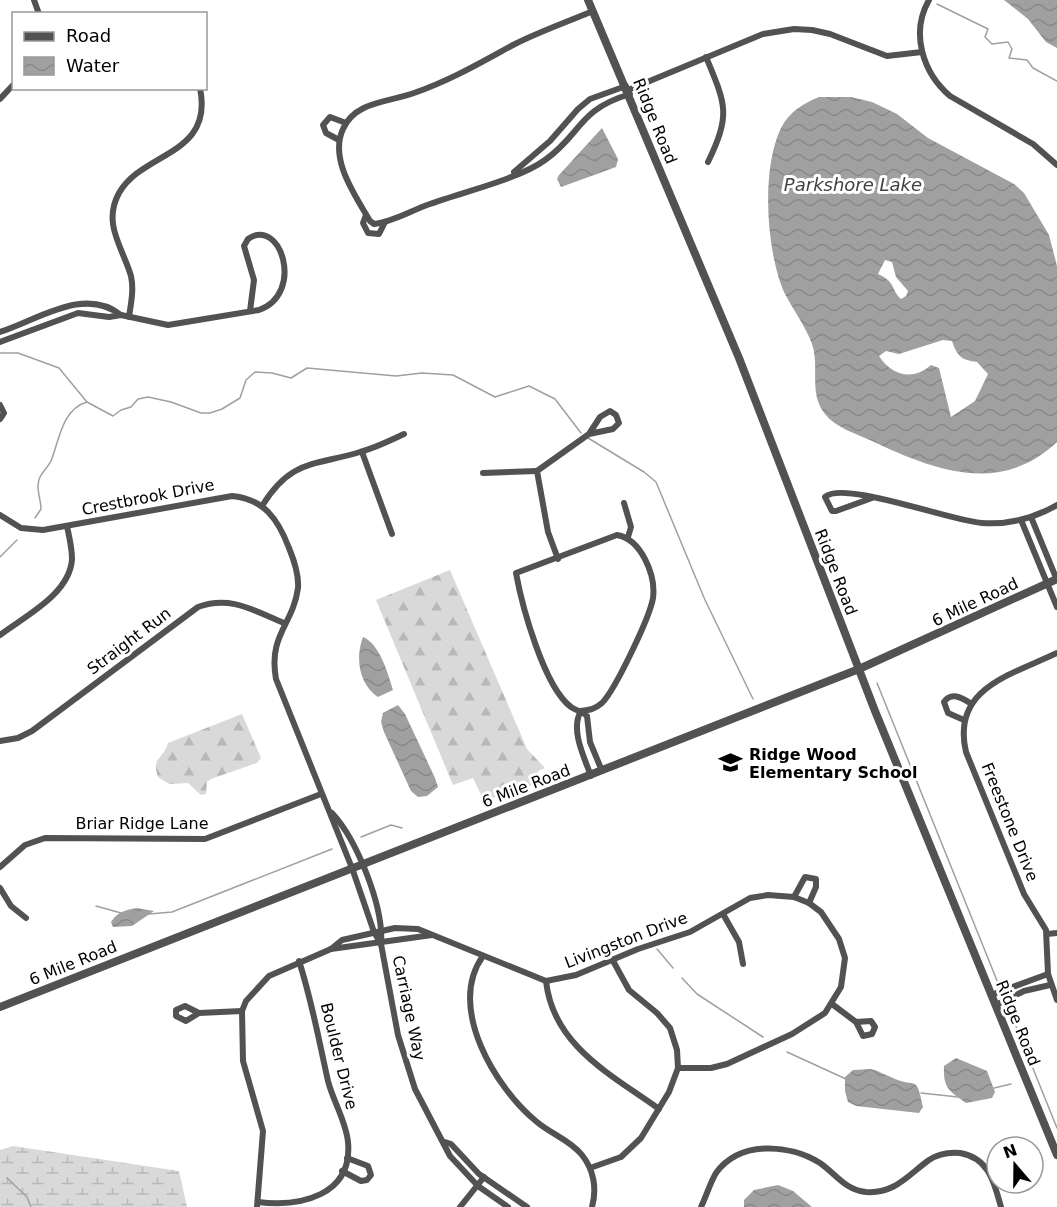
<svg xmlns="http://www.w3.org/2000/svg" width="1057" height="1207" font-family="'DejaVu Sans',sans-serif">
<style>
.forest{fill:url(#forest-firs)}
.wetland{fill:url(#wetland-marsh)}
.water{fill:url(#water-waves);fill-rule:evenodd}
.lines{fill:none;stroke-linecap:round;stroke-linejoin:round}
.stream{stroke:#a0a0a0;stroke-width:1.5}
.minor{stroke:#525252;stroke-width:6}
.tertiary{stroke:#525252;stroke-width:8}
.labels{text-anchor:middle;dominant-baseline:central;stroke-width:6;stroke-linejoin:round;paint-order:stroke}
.street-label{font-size:16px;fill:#000;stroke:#fff}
.poi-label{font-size:16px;font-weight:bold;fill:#000;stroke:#fff;text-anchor:start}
.water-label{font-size:18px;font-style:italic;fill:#414141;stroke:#fff}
</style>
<defs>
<pattern id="forest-firs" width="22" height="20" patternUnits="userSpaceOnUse" patternTransform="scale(1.5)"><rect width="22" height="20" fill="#d9d9d9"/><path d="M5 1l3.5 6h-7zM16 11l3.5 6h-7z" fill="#b8b8b8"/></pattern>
<pattern id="wetland-marsh" width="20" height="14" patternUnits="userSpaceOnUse" patternTransform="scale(1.5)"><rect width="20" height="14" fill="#d9d9d9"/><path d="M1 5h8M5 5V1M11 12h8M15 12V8" fill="none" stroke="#b8b8b8"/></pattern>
<pattern id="water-waves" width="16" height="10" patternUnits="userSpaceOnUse" patternTransform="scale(1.5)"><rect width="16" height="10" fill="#a0a0a0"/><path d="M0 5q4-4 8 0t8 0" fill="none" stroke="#888"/></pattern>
</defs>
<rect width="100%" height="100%" fill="#fff"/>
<!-- forest -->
<g class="forest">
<path d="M450 570 527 749 545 768 538 771 539 783 484 801 473 778 453 785 376 600Z"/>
<path d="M242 714 261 758 257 763 211 779 207 782 206 794 201 795 188 783 169 784 158 777C151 757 163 760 168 743Z"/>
</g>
<!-- wetland -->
<path class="wetland" d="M13 1146 179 1171 187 1207H0V1150Z"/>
<!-- water -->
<g class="water">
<path d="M1004 0H1057V48L1046 42 1028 19Z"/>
<path d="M819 97H851L872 102 897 114 928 138 1014 184 1024 193 1049 235 1057 266V442C1000 496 933 470 872 441 857 434 836 428 825 414 808 393 820 367 812 344 805 325 793 310 784 292 766 250 761 169 781 128 789 112 804 103 819 97ZM885 260 892 262 896 277 908 291 906 296 901 299C891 290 896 282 878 274ZM943 340 952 341C957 356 961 360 977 362L988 374 975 401 951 417 939 368 931 365C913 381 892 376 879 356L886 351 899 354Z"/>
<path d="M602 128 618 159 616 167 561 187 557 179 559 175Z"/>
<path d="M363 637C380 644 388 674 393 690L378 697C359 684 355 658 363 637Z"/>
<path d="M398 705 405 714 435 778 438 787 427 796 418 797 411 791 384 732 381 722 383 713Z"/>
<path d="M137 908 154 911 132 926 113 927 111 922C118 911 126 910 137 908Z"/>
<path d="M956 1058 987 1071 995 1092 992 1098 966 1103C949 1091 943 1088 944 1066Z"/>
<path d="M871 1069C879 1071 885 1075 893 1078 917 1089 916 1073 923 1107L919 1113 856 1106 848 1102 845 1091V1077L853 1070Z"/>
<path d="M778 1185 793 1191 812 1207H744V1200L754 1190Z"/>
</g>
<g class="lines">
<!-- stream -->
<g class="stream">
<path d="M937 4 988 29 985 37 992 44 1008 42 1012 49 1009 58 1027 60 1033 68 1057 81"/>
<path d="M0 353H18L59 368 87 402 113 416 121 410 131 407 138 399 148 397 171 402 201 413H210L222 409 240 398 246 380 255 372 272 373 291 378 307 368 396 376 422 373 453 375 495 397 529 386 555 399 581 433"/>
<path d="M588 438 644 472 656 482 705 600 753 699"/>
<path d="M35 518 41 509C41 499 35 487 40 477 43 471 48 467 51 461 59 441 62 409 87 402"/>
<path d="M0 557 17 540"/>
<path d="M877 683 1000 988"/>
<path d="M361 837 391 825 402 828"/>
<path d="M96 906 121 913"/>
<path d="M149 914 172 912 332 849"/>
<path d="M657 949 673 968"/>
<path d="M682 978 697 994 763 1037"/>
<path d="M1007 1004 1057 1128"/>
<path d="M787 1052 846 1079"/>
<path d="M994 1088 1011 1084"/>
<path d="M921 1093 958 1097"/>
<path d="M7 1178 27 1197 31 1207"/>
</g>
<!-- minor -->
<g class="minor">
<path d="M34 0 39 14"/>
<path d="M929 0C910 33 923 73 950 96L1033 144 1057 165"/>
<path d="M593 11C567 22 538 32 513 45 480 63 449 81 414 93 390 102 355 101 343 129 329 159 355 195 370 221L374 224C393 222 412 210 430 204 463 192 519 179 545 160 582 134 577 110 630 94"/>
<path d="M706 57C726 105 731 114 708 162"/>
<path d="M628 90 763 34 794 29 812 30 830 34 887 56 922 52"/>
<path d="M0 99 14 84"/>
<path d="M339 140 326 133 323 125 330 117 346 123"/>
<path d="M514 172 550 141 578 109 590 99 626 86"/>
<path d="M366 215 363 223 368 233 379 234 385 222"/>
<path d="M129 317C131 303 134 290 131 276 123 248 102 224 119 193 143 151 214 156 200 88"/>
<path d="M0 332C38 320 84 286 121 315"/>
<path d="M0 342 78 313 109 317 121 315 168 325 259 310C305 294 281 216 248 239L244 246 254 280 250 311"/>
<path d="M0 405 4 413 0 419"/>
<path d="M362 452 392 534"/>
<path d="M483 473 537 471"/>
<path d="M872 498 836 511H832L825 497C843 480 951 521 982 523 1008 525 1034 518 1057 505"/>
<path d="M624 503 631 527 628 537"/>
<path d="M262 506C291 459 314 466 360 452 375 448 389 441 404 434"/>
<path d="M0 515 21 528 43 530 232 496C264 499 278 519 289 548 294 560 299 574 298 588 293 625 268 635 276 679L352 868 374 932 381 944"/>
<path d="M1031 517 1057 580"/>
<path d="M1021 520 1057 607"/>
<path d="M558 559 548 532 537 471 589 434 613 429 619 423 616 415 610 411 600 417 589 434"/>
<path d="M0 635C25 616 70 594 72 559 72 547 69 537 67 526"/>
<path d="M1057 653C1011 675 951 688 966 752L1024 894 1046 930 1048 974 1057 1000"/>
<path d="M581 711C590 710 595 709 602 703 615 690 650 617 653 598 656 575 641 539 617 535L516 573C522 606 544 687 571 707 576 711 582 711 587 716L590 742 602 771"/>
<path d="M581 711C570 729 584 757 591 776"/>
<path d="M964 720 948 713 944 702C951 692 961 697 970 703"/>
<path d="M0 741 18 738 32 731 198 607C231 595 254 611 284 623"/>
<path d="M332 813C357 840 384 907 381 944L398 1035 415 1089 450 1156 478 1186 508 1207"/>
<path d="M0 867 25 845 45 838 205 839 321 794"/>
<path d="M0 888 11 906 26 918"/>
<path d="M794 897 805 877 816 879V887L809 903"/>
<path d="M723 914 739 942 743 964"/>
<path d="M1047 934 1057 933"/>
<path d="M331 949 432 935"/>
<path d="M483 956C446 1007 496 1089 537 1122 551 1134 570 1140 582 1155 594 1170 597 1189 592 1207"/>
<path d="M546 981C553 1046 612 1075 659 1109"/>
<path d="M991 995 1048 974"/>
<path d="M832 1004 856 1022 863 1036 872 1034 875 1027 871 1021 856 1022"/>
<path d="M996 1005 1024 991 1050 985"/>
<path d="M199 1013 186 1021 176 1016V1010L185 1006 199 1013 242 1011"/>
<path d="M445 1142 451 1144 479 1174 527 1207"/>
<path d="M590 1168 621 1157 641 1138 669 1092 678 1068 677 1050 670 1028 657 1013 629 990 612 959"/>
<path d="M342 1171 361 1181 367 1180 371 1175 368 1166 347 1158"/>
<path d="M258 1202C300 1207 353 1196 348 1142 346 1121 333 1101 328 1081 319 1041 312 1001 299 961"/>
<path d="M257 1207 263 1131 243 1061 242 1011 246 1001 269 976 331 949 342 940 395 928 418 929 546 981 576 975 638 949 690 932 750 898 768 895 794 897 809 903 821 912 839 939 845 958 841 987 825 1013 792 1034 727 1064 711 1068H678"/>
<path d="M460 1207 484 1177"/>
<path d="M701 1207C706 1197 710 1183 716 1173 740 1140 790 1144 820 1163 836 1174 845 1190 866 1192 895 1194 908 1175 929 1160 938 1154 949 1152 960 1153 989 1158 994 1182 1001 1207"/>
</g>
<!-- tertiary -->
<g class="tertiary">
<path d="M588 0 739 358 875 711 1057 1155"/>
<path d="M0 1007 859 669 1057 579"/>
</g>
</g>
<!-- icons -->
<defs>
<symbol id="school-bare" viewBox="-9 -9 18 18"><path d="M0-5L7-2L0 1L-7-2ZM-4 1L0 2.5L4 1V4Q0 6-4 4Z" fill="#000" stroke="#fff" stroke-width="2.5" paint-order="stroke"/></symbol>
</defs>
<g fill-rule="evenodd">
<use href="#school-bare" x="714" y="746" width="33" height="33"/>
</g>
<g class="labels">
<!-- street labels -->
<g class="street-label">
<text transform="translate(655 121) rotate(68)">Ridge Road</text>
<text transform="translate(148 497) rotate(-11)">Crestbrook Drive</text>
<text transform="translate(836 572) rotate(69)">Ridge Road</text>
<text transform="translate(975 602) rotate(-25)">6 Mile Road</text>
<text transform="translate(129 641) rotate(-37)">Straight Run</text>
<text transform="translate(526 786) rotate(-21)">6 Mile Road</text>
<text transform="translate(1010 822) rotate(68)">Freestone Drive</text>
<text x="142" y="823">Briar Ridge Lane</text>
<text transform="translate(626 940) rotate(-21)">Livingston Drive</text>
<text transform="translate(73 963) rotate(-22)">6 Mile Road</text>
<text transform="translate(409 1008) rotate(78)">Carriage Way</text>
<text transform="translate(1018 1023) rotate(68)">Ridge Road</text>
<text transform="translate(339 1056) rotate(76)">Boulder Drive</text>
</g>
<!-- poi labels -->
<g class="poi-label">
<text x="749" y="754">Ridge Wood<tspan x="749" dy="18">Elementary School</tspan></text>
</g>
<!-- water labels -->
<g class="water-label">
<text x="853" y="184">Parkshore Lake</text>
</g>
</g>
<!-- legend -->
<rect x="12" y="12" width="195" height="78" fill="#ffffff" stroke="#999999" stroke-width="1.5"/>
<rect x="24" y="32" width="30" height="9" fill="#525252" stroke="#999999" stroke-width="1.5"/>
<text x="66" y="42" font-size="18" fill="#000000">Road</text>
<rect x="24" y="57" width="30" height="18" fill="url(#water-waves)" stroke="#999999" stroke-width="1.5"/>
<text x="66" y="72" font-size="18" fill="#000000">Water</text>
<!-- north arrow -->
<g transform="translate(1015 1165) rotate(340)"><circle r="28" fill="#ffffff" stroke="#999999" stroke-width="1.5"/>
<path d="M0-4.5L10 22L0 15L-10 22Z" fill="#000000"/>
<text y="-9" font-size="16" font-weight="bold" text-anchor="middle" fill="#000000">N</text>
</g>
</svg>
